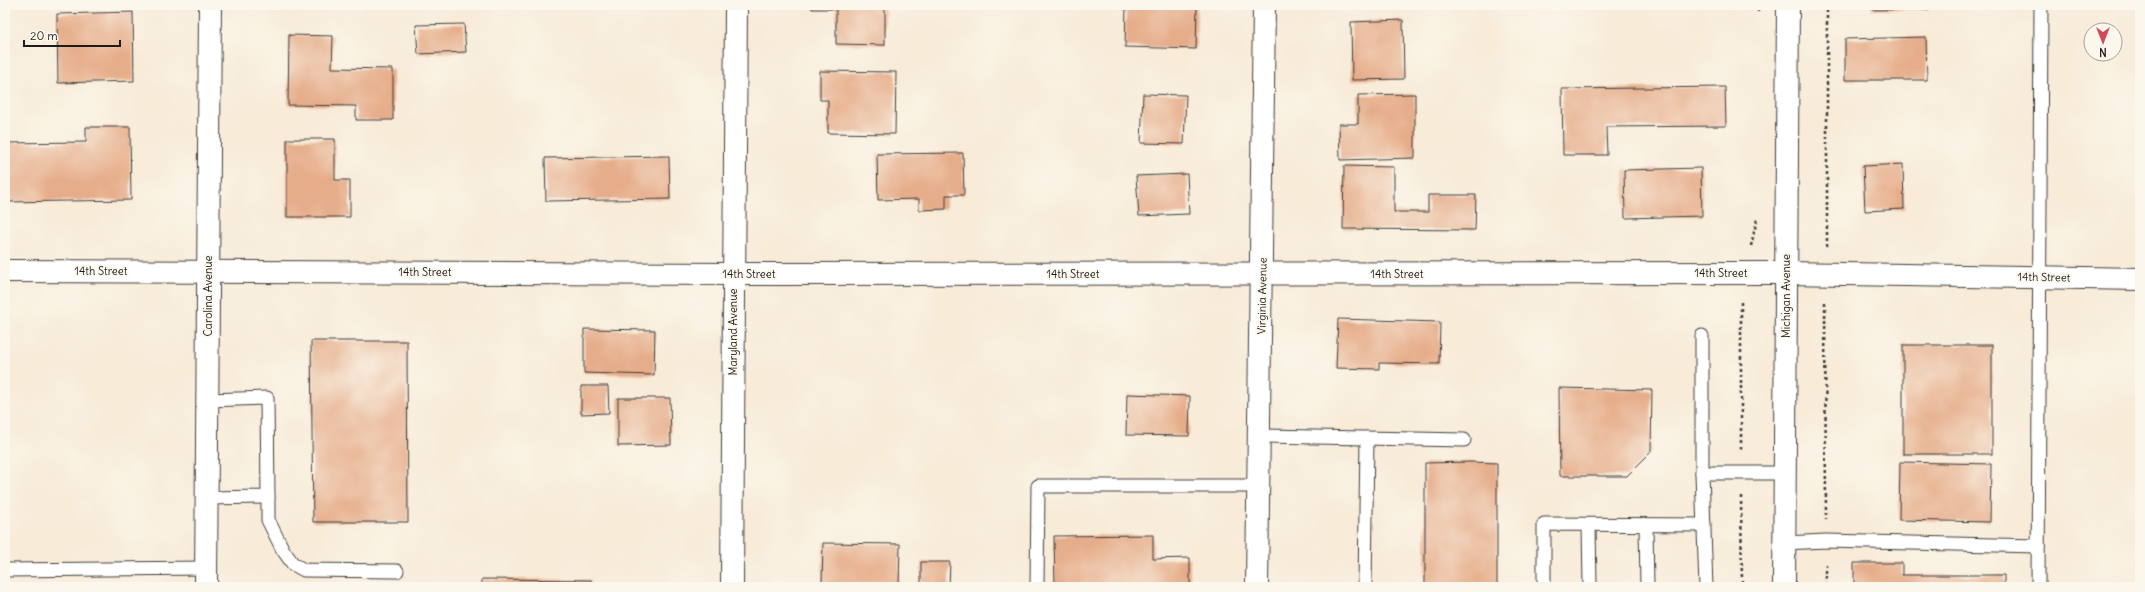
<svg xmlns="http://www.w3.org/2000/svg" width="2145" height="592" font-family="Delius,sans-serif">
<style>
.building{fill:#e6ad8a}
.lines{fill:none;stroke-linecap:round;stroke-linejoin:round}
.service-casing{stroke:#3d3b38;stroke-width:15}
.minor-casing{stroke:#3d3b38;stroke-width:24}
.tertiary-casing{stroke:#3d3b38;stroke-width:24}
.path{stroke:#3d3b38;stroke-width:2.5;stroke-dasharray:3 3;stroke-linecap:butt}
.service{stroke:#fff;stroke-width:13}
.minor{stroke:#fff;stroke-width:22}
.tertiary{stroke:#fff;stroke-width:22}
.labels{text-anchor:middle;dominant-baseline:central;stroke-width:3.5;stroke-linejoin:round;paint-order:stroke}
.street-label{font-size:11px;fill:#1c1c1c;stroke:#fbf7ec}
</style>
<rect width="100%" height="100%" fill="#fbf7ec"/>
<filter id="ink" filterUnits="userSpaceOnUse"><feTurbulence type="fractalNoise" baseFrequency=".025" numOctaves="2"/><feDisplacementMap in="SourceGraphic" scale="8" xChannelSelector="R" yChannelSelector="G"/><feConvolveMatrix kernelMatrix="1 2 1 2 8 2 1 2 1" color-interpolation-filters="sRGB"/></filter>
<filter id="wash" filterUnits="userSpaceOnUse"><feTurbulence type="fractalNoise" baseFrequency=".012" numOctaves="4" result="noise"/><feDisplacementMap in="SourceGraphic" scale="16" xChannelSelector="R" yChannelSelector="G"/><feGaussianBlur stdDeviation="0.9" result="paint"/><feColorMatrix in="noise" values="0 0 0 0 0 0 0 0 0 0 0 0 0 0 0 0 0 1.4 0 .05"/><feComposite in="paint" operator="in"/></filter>
<g filter="url(#wash)">
<rect width="100%" height="100%" fill="#f8ebd8"/>
<g id="blocks">
<!-- building -->
<g class="building">
<path d="M812 5H885V45L836 44V9H812Z"/>
<path d="M1126 5H1197L1196 49 1125 47Z"/>
<path d="M1872 5H1929V9L1872 10Z"/>
<path d="M133 12 134 81 58 83 57 14Z"/>
<path d="M1403 20 1404 79 1352 80 1351 22Z"/>
<path d="M464 24 466 52 418 54 416 25Z"/>
<path d="M289 35 333 36 332 68 393 69V120H356V106L288 105Z"/>
<path d="M1926 37 1927 80H1845V39Z"/>
<path d="M820 71 896 72 895 134 828 133V100H820Z"/>
<path d="M1725 87 1726 126 1606 127 1607 155H1563L1562 89Z"/>
<path d="M1143 94 1186 95 1184 144 1141 143Z"/>
<path d="M1415 94V158L1340 160 1339 124H1358V95Z"/>
<path d="M86 127H130L131 200 5 202V143L86 142Z"/>
<path d="M287 139H335V180H350V217H287Z"/>
<path d="M963 153 964 195H946V209L919 210V199L878 200 877 154Z"/>
<path d="M669 156 670 199 546 201 545 158Z"/>
<path d="M1903 164 1904 209 1865 211 1863 166Z"/>
<path d="M1344 166 1394 167V212H1428V195H1476L1475 230 1343 229Z"/>
<path d="M1701 168 1702 216 1625 218 1624 170Z"/>
<path d="M1187 174 1189 214 1139 216 1136 176Z"/>
<path d="M1338 319 1440 322 1439 364 1379 363V369L1336 368Z"/>
<path d="M584 329 655 330 654 375 584 373Z"/>
<path d="M311 341H407L408 522H313Z"/>
<rect x="1903" y="345" width="89" height="109"/>
<path d="M581 386H608L609 413 581 414Z"/>
<path d="M1559 388 1652 390 1651 452 1627 476H1560Z"/>
<path d="M1127 394 1190 396 1189 436 1126 435Z"/>
<path d="M618 398H670L671 445 618 446Z"/>
<path d="M1470 462 1497 463V587H1425V463Z"/>
<path d="M1900 462 1991 464 1990 522 1899 520Z"/>
<path d="M1153 535V559L1190 558V587H1055L1054 536Z"/>
<path d="M823 543 900 544 899 585 822 583Z"/>
<path d="M921 562H950L949 587H921Z"/>
<path d="M1854 563H1902V575H2004V587H1854Z"/>
<path d="M482 579 591 580V587H482Z"/>
</g>
</g>
</g>
<g filter="url(#ink)">
<use href="#blocks" fill-opacity="0" stroke="#3d3b38" stroke-width="1"/>
<g class="lines">
<defs>
<g id="service">
<path d="M1702 336V473H1785"/>
<path d="M1260 436 1464 440"/>
<path d="M1702 473 1706 587"/>
<path d="M268 497V520L283 550 293 564 304 570 397 571"/>
<path d="M207 498 268 497 267 398 207 400"/>
<path d="M1589 525 1590 587"/>
<path d="M1646 525 1647 587"/>
<path d="M1784 543 1826 541 2038 546"/>
<path d="M5 570 206 568"/>
<path d="M1037 587 1038 486H1259"/>
<path d="M1365 587 1367 438"/>
<path d="M1544 587V524L1704 525"/>
<path d="M2038 587 2041 5"/>
</g>
<g id="minor">
<path d="M5 271 734 274 1786 273 2140 279"/>
<path d="M206 587 210 5"/>
<path d="M732 587 736 5"/>
<path d="M1257 587 1264 5"/>
</g>
<path id="tertiary" d="M1784 587 1788 5"/>
</defs>
<!-- service casing -->
<use href="#service" class="service-casing"/>
<!-- minor casing -->
<use href="#minor" class="minor-casing"/>
<!-- tertiary casing -->
<use href="#tertiary" class="tertiary-casing"/>
<!-- path -->
<g class="path">
<path d="M1758 5V12"/>
<path d="M1751 246 1757 219"/>
<path d="M1827 247V5"/>
<path d="M1741 302V451"/>
<path d="M1825 302 1826 519"/>
<path d="M1741 496 1742 587"/>
<path d="M1826 564V587"/>
</g>
<!-- service -->
<use href="#service" class="service"/>
<!-- minor -->
<use href="#minor" class="minor"/>
<!-- tertiary -->
<use href="#tertiary" class="tertiary"/>
</g>
</g>
<g class="labels">
<!-- street labels -->
<g class="street-label">
<text x="101" y="271">14th Street</text>
<text x="425" y="272">14th Street</text>
<text x="1721" y="273">14th Street</text>
<text x="749" y="274">14th Street</text>
<text x="1073" y="274">14th Street</text>
<text x="1397" y="274">14th Street</text>
<text transform="translate(2044 277) rotate(1)">14th Street</text>
<text transform="translate(208 296) rotate(-90)">Carolina Avenue</text>
<text transform="translate(1262 296) rotate(-89)">Virginia Avenue</text>
<text transform="translate(1786 296) rotate(-90)">Michigan Avenue</text>
<text transform="translate(733 332) rotate(-90)">Maryland Avenue</text>
</g>
</g>
<!-- margin -->
<rect width="2145" height="592" fill="none" stroke="#fbf7ec" stroke-width="20"/>
<!-- north arrow -->
<g transform="translate(2103 42) rotate(180)"><circle r="19" fill="#fbf7ec" stroke="#a29f99"/>
<path d="M0-3L7 15L0 10L-7 15Z" fill="#d1495b"/>
<text y="-6" font-size="11" font-weight="bold" text-anchor="middle" fill="#1c1c1c">N</text>
</g>
<!-- scale -->
<path d="M24 40v6h96v-6" fill="none" stroke="#1c1c1c" stroke-width="2"/>
<text x="30" y="40" font-size="12" fill="#1c1c1c" stroke="#fbf7ec" stroke-width="3" paint-order="stroke">20 m</text>
</svg>
